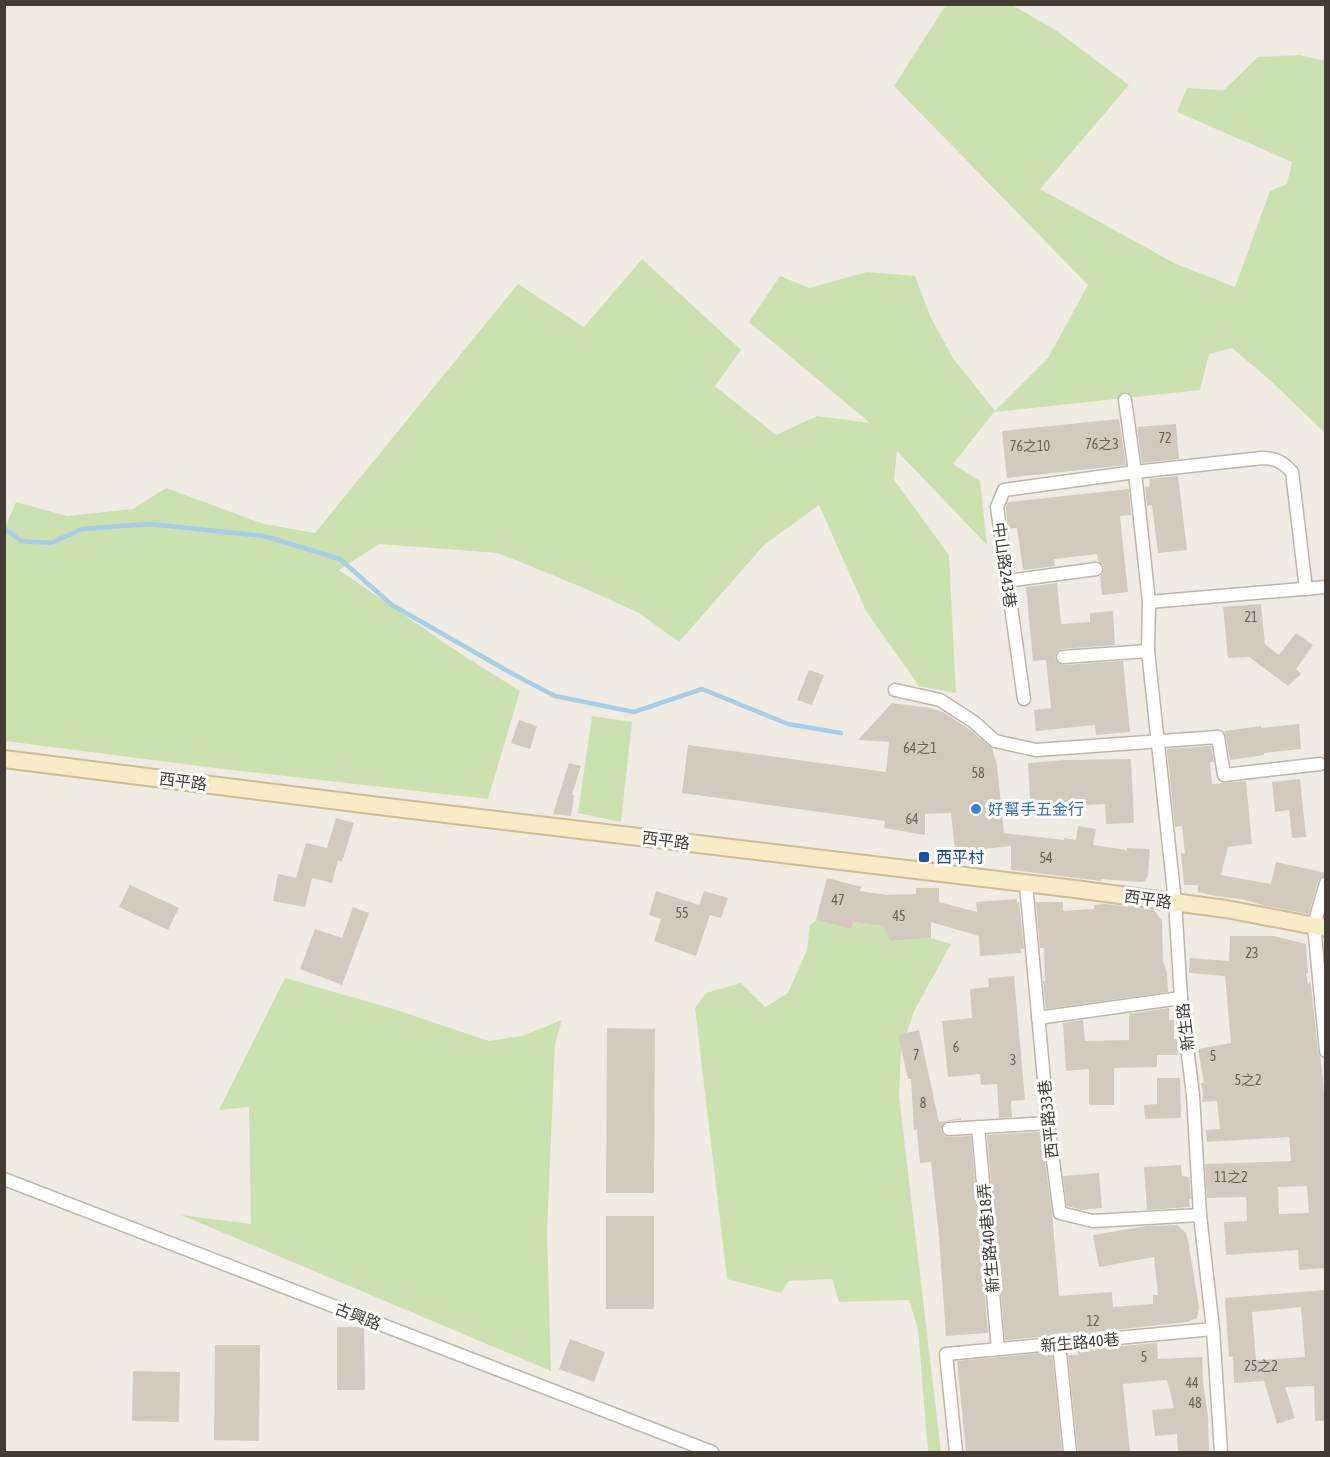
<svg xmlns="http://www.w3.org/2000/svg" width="1330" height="1457" font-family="'Asap Condensed','Noto Sans TC',sans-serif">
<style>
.green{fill:#cce1b0}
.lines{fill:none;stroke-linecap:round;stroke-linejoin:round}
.stream{stroke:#a6cee8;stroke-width:4.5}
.building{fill:#d3cabe;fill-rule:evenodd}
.minor-casing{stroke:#bdb6ab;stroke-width:15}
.secondary-casing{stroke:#ccbd98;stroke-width:20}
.minor{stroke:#fff;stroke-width:12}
.secondary{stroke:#f8ebc6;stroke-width:16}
.shop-dot{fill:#3f7fe0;stroke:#fff;stroke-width:2}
.transit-dot{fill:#1a4fb4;stroke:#fff;stroke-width:2}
.labels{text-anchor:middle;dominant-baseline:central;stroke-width:6;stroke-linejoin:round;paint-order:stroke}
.number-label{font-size:14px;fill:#666057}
.street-label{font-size:16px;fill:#423c35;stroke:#fff}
.shop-label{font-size:16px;fill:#366cbe;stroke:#fff;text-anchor:start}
.transit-label{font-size:16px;fill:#164399;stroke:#fff;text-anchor:start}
</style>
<rect width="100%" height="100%" fill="#f0ece4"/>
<!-- green -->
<g class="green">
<path d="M946 5H1012L1054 29 1129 85 1040 189 1174 263 1235 287 1270 191 1287 184 1292 162 1177 112 1187 88 1224 90 1258 57 1300 55 1325 61V433L1271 381 1232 348 1209 354 1200 390 994 412 953 464 980 481 987 545 897 451 894 480 949 555 956 693 919 686 866 611 819 505 764 545 679 642 639 613 584 588 498 553 379 544 339 570 458 652 520 691 488 799 215 768 5 741 4 530 16 502 67 516 133 509 166 488 264 524 315 533 518 284 584 327 642 259 741 350 715 386 776 435 817 416 870 423 749 322 780 276 809 288 867 272 915 276 930 316 953 358 995 411 1048 358 1088 285 894 86Z"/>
<path d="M592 716 632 722 621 822 578 813Z"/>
<path d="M816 920 851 929 854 922 883 926 890 941 931 938 951 944 914 1011 901 1051 899 1096 941 1452H928L918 1329 909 1300 839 1302 832 1279 789 1281 781 1293 727 1279 695 1008 706 993 741 983 765 1007 788 993 807 950 810 925Z"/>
<path d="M285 978 394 1009 489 1041 522 1036 562 1020 555 1044 547 1231 551 1371 181 1215 251 1224 249 1107 219 1110Z"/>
</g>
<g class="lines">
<!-- stream -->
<path class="stream" d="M4 528 21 541 51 543 82 529 149 524 264 536 340 559 392 605 511 673 555 696 634 712 702 689 788 724 841 733"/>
</g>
<!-- building -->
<g class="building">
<path d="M1119 419 1126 465 1007 478 1002 431Z"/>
<path d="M1176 424 1179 459 1142 463 1137 427Z"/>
<path d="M1178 476 1187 550 1158 553 1152 505 1147 506 1145 487 1150 486 1149 479Z"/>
<path d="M1129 489 1131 515 1120 516 1128 592 1102 595 1100 576 1103 573 1104 568 1102 564 1098 561 1097 554 1054 559 1055 566 1024 570V569H1023L1017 528 1008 529 1006 507 1008 502Z"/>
<path d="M1057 583 1061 624 1090 622V613L1113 611 1115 645 1062 649 1056 653 1055 658 1059 664 1064 665 1123 661 1130 732 1096 735 1095 725 1036 731 1034 710 1051 708 1046 660 1033 661 1026 587Z"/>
<path d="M1261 604 1265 644 1279 655 1296 633 1313 645 1296 669 1301 674 1288 686 1249 657 1228 658 1223 607Z"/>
<path d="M809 670 824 675 812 705 797 700Z"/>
<path d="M892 703 931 708 943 712 969 729 992 748 997 765 1004 833 1064 840V838L1076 840 1078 826 1096 829 1093 845 1127 850V848L1150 849 1148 875 1145 881 1141 882 1101 879V881L1011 870V846L955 852 951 813 925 814V835L884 828 885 821 682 793 688 745 886 772 889 742 858 740Z"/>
<path d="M519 720 537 726 530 749 511 743Z"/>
<path d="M1299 724 1301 749 1264 753V755L1230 760 1226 736 1224 731 1261 726V728Z"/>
<path d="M1211 746 1214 762H1210L1212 784 1246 781 1252 844 1228 847 1221 875 1271 884 1276 862 1326 873V875L1321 877 1318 881 1309 914 1266 906 1241 899 1216 896 1198 892V885H1184L1181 853 1185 854 1182 826 1175 827 1167 749Z"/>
<path d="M1131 759 1134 823 1106 824 1105 804 1086 805V803L1064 802V807H1057L1049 804 1045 809 1030 798 1028 763 1066 760Z"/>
<path d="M569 763 581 766 572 795H574L571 816 553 814Z"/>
<path d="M1300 779 1306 837 1292 838 1289 810 1275 812 1272 782Z"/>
<path d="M336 818 354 823 342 862 338 860 332 883 312 878 305 907 273 901 278 874 296 878 306 843 327 848Z"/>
<path d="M827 878 862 887 859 891 887 895 916 894V888H939V902L977 912 976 902 1017 899V902H1019L1024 949H1021V953L980 956 979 936 931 922V938L890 941 883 926 854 922 851 929 816 920Z"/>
<path d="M130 885 179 908 168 930 119 907Z"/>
<path d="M656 891 699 905 704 891 728 898 721 918 710 915 696 956 654 941 661 919 649 915Z"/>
<path d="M1036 902H1063V911L1094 909V905L1106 904 1154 910 1162 921 1163 961 1167 973 1168 992 1046 1009 1043 981H1045L1044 948H1040Z"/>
<path d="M353 907 369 913 342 985 300 969 315 929 342 938Z"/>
<path d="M1230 936H1274L1306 944 1308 973H1306L1308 984 1310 982 1311 986 1318 1052 1320 1056 1323 1080 1326 1133V1268L1299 1270 1298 1250 1226 1255 1224 1222 1247 1221 1246 1197 1207 1198 1205 1164 1291 1161 1289 1137 1207 1142 1206 1130 1220 1129 1217 1101 1202 1102 1203 1095 1201 1083H1204L1198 1049 1231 1043 1225 976 1189 973 1190 958 1229 961ZM1307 1186 1309 1213 1279 1214 1278 1187Z"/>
<path d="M1014 976 1025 1100 1011 1101 1012 1117 999 1118 997 1084 981 1085 980 1074 948 1077 942 1021 972 1018 970 989 989 987 988 978Z"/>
<path d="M1169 1008V1020H1174V1039H1177L1178 1055H1157V1067L1114 1068V1105H1089V1069L1066 1071 1063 1023 1083 1020 1085 1041 1129 1040V1014Z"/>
<path d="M607 1028 655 1029 654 1193H606Z"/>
<path d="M919 1030 939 1122 961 1118V1120L948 1121 944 1123 941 1129 942 1133 945 1136 949 1137 971 1136 988 1333 946 1336 939 1237 931 1162 920 1163 917 1130H914L911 1079H908L898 1035Z"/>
<path d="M1157 1078H1180L1181 1118 1145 1119 1144 1105 1157 1104Z"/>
<path d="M1041 1132 1052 1212 1059 1296 1112 1292 1113 1307 1153 1304V1295H1158L1154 1257 1099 1267 1093 1235 1147 1226 1177 1225 1186 1233 1188 1240 1199 1307 1197 1318 1187 1322 1076 1334V1332L1053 1334V1336L1005 1340 987 1135Z"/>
<path d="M1181 1165 1182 1176 1189 1177V1174L1191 1199H1189L1190 1207 1147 1210 1144 1167Z"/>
<path d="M1099 1173 1102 1208 1082 1210 1067 1206 1063 1176Z"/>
<rect x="606" y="1216" width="48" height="93"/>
<path d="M1326 1290V1421H1315L1314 1386 1285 1387 1295 1418 1277 1424 1264 1381 1234 1383 1233 1356 1229 1357 1225 1298ZM1301 1307 1305 1357 1256 1360 1252 1312Z"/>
<path d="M337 1327H364L365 1390H337Z"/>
<path d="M570 1339 605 1352 594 1382 559 1369Z"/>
<path d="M1157 1343 1158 1359 1202 1357 1203 1382 1208 1416 1209 1452H1178L1177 1434 1155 1436 1152 1410 1174 1408 1167 1380 1123 1384 1130 1452H1078L1068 1355H1078L1077 1350Z"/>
<path d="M215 1345H260L259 1441 214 1440Z"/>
<path d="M1052 1352 1062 1452H966L957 1361Z"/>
<path d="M133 1371 180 1372 179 1422 132 1421Z"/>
</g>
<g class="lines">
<defs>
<g id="minor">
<path d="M1125 400 1135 472 1149 602 1148 651 1175 902 1181 998 1193 1095 1200 1215 1213 1329 1221 1452"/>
<path d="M1007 581 1096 569"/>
<path d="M1149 602 1326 587"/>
<path d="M1063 657 1148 651"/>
<path d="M895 690 940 700 974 722 995 741 1036 750 1218 737 1224 775 1320 764"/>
<path d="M1024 699 997 507 1004 490 1135 472 1262 458C1275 458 1283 462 1292 472L1306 589"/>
<path d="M1326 883 1314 925 1326 1051"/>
<path d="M1026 884 1048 1123 1060 1213 1093 1221 1200 1215"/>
<path d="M1038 1018 1181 998"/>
<path d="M978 1127 998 1349"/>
<path d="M949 1129 1048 1123"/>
<path d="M4 1179 712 1452"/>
<path d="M1059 1344 1070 1452"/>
<path d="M956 1452 946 1354 1213 1329"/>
</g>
<path id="secondary" d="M4 759 379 806 1075 889 1226 909 1326 928"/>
</defs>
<!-- minor casing -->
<use href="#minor" class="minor-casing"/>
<!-- secondary casing -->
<use href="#secondary" class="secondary-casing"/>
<!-- minor -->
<use href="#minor" class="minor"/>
<!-- secondary -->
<use href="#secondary" class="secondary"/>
</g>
<!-- markers -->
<circle class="shop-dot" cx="976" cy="809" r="6"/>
<rect class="transit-dot" x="918" y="851" width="12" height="12" rx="3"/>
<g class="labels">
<!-- number labels -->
<g class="number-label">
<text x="1165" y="438">72</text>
<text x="1102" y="444">76之3</text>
<text x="1030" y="446">76之10</text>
<text x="1251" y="617">21</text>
<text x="920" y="748">64之1</text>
<text x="978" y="773">58</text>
<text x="912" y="819">64</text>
<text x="1046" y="858">54</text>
<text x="838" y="900">47</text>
<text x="682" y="913">55</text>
<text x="899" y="916">45</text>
<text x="1252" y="953">23</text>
<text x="956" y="1047">6</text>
<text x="916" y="1055">7</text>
<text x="1213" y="1056">5</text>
<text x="1013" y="1060">3</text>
<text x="1248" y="1080">5之2</text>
<text x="923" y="1103">8</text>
<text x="1231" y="1177">11之2</text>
<text x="1093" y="1321">12</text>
<text x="1144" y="1357">5</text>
<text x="1261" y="1366">25之2</text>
<text x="1192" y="1383">44</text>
<text x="1195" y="1403">48</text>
</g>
<!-- street labels -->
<g class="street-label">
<text transform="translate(1005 565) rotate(82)">中山路243巷</text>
<text transform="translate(183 781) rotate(7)">西平路</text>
<text transform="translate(666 840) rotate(7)">西平路</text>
<text transform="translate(1148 899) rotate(8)">西平路</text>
<text transform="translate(1185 1027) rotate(-97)">新生路</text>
<text transform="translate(1048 1119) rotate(-96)">西平路33巷</text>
<text transform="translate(988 1238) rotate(-95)">新生路40巷18弄</text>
<text transform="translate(358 1316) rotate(21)">古興路</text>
<text transform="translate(1080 1342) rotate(-5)">新生路40巷</text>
</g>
<!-- shop labels -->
<g class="shop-label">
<text x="988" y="809">好幫手五金行</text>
</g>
<!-- transit labels -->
<g class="transit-label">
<text x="936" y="857">西平村</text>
</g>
</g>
<!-- border -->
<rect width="1330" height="1457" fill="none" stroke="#423c35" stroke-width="12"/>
</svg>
